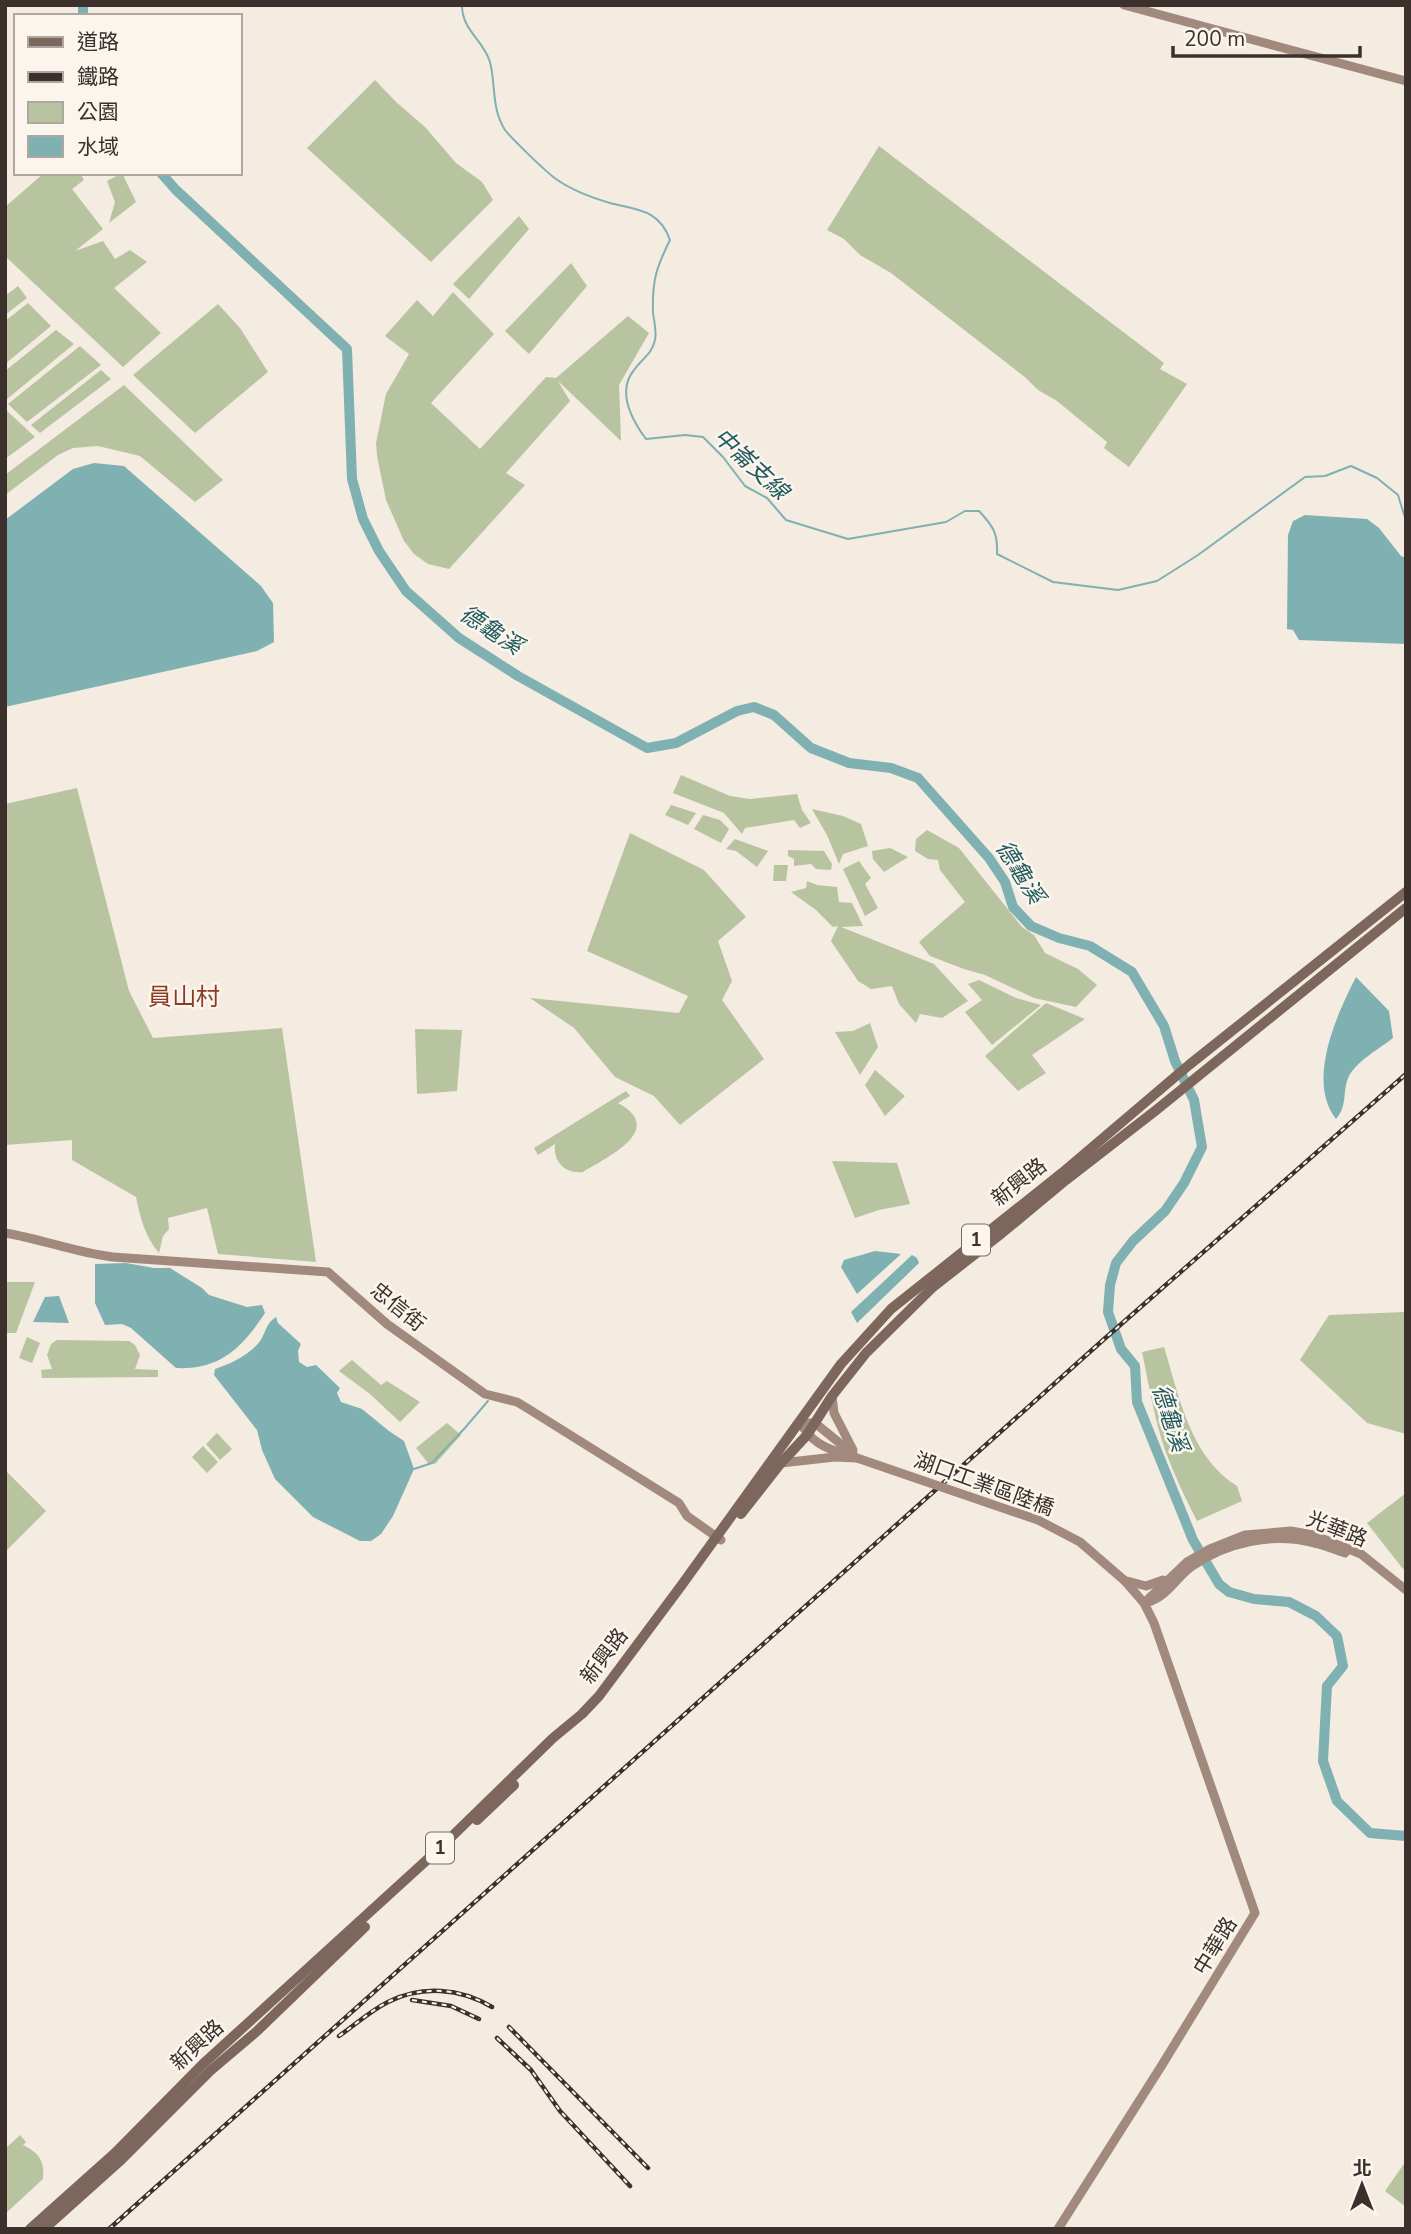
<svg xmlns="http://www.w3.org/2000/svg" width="1411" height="2234" font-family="'Nunito Sans','Noto Sans TC',sans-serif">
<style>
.green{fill:#b8c4a0}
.water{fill:#7fb0b2}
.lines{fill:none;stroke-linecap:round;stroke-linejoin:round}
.stream{stroke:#7fb0b2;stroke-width:2}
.river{stroke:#7fb0b2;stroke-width:10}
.secondary{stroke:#a18a7d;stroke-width:9}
.primary{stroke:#7d675c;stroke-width:10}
.rail-casing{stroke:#3b302b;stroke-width:4.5}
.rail{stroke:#fbf5ee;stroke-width:2;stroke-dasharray:5;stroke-linecap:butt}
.secondary-bridge{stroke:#a18a7d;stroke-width:9}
.labels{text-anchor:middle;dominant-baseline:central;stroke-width:5;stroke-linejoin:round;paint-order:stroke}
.shield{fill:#fbf5ee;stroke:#756b66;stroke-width:2}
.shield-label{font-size:19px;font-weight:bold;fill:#3b302b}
.street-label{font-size:21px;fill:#3b302b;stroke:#fbf5ee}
.water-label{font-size:23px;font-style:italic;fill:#1f5a5e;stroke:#fbf5ee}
.quarter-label{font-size:24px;fill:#8c3b22;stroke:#fbf5ee}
</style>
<rect width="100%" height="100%" fill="#f4ebe1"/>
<!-- green -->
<g class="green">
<path d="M375 80 396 102 425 127 456 163 482 182 493 200 431 262 307 148Z"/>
<path d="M879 146 1164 363 1160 369 1187 384 1129 467 1104 448 1107 442 1057 401 1038 390 1026 378 891 273 860 255 844 239 827 230Z"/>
<path d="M44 173H80L84 180 72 189 103 229 75 251 103 241 115 259 130 250 147 262 114 288 161 333 123 367 5 256V207Z"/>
<path d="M122 173 136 202 109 223 115 202 107 181Z"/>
<path d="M519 216 529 229 469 299 453 284Z"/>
<path d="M571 263 587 286 529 354 505 331Z"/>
<path d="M18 286 27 298 5 315V296Z"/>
<path d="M453 292 494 334 431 403 480 449 546 377 556 378 628 316 649 333 619 385 621 441 558 381 570 401 506 473 525 485 449 569 428 564 414 554 404 541 386 500 377 456 376 443 386 394 409 354 385 336 417 300 433 316Z"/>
<path d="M28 303 51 326 5 364V321Z"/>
<path d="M218 304 240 328 268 372 195 433 133 375Z"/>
<path d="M56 330 74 344 7 399 5 371Z"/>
<path d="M80 346 101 365 27 422 8 404Z"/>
<path d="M101 370 111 379 40 433 31 425Z"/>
<path d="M124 385 223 480 195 502 140 456 98 446 73 448 58 455 5 495V475Z"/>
<path d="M5 409 35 437 5 459Z"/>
<path d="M681 775 730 796 750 799 797 794 802 810 811 823 800 828 794 820 745 828 742 834 724 813 673 793Z"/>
<path d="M77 788 129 991 153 1038 282 1028 316 1262 218 1254 207 1208 168 1218 169 1229 163 1236 159 1253C145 1237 140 1217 136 1197L72 1160V1140L5 1145V804Z"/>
<path d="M671 805 696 813 688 825 665 815Z"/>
<path d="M812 809 843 816 861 824 868 846 843 854 839 864 827 835Z"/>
<path d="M703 815 720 820 729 829 721 843 694 829Z"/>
<path d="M927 830 959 848 1022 927 1034 935 1045 953 1078 969 1097 985 1076 1007 1034 998 985 975 964 969 930 956 919 942 965 902 940 870 938 860 928 859 915 851 916 839Z"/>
<path d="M630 833 704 870 746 917 718 941 732 981 722 1000 764 1059 680 1125 654 1096 615 1077 574 1028 530 998 679 1013 688 996 587 951Z"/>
<path d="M735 839 768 851 757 867 736 851 726 849Z"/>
<path d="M890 848 908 857 884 872 873 859 872 851Z"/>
<path d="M788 850 824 851 832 864 831 870 816 869 811 864 794 866V859L788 856Z"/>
<path d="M859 861 871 878 865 884 878 908 865 916 843 869Z"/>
<path d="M774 865H788L786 881H773Z"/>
<path d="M807 881 817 885 837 887 839 902 852 903 863 926 841 927 934 964 968 1001 942 1018 920 1014 916 1023 899 1004 892 986 871 989 858 981 831 941 838 926 833 927 816 910 791 892 806 888Z"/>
<path d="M979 980 1016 998 1041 1005 992 1045 965 1012 982 1000 968 984Z"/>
<path d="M1046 1003 1085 1019 1032 1055 1046 1073 1018 1091 985 1056Z"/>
<path d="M870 1023 878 1047 860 1075 835 1032 853 1031Z"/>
<path d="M415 1029 462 1030 457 1091 417 1094Z"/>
<path d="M875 1070 905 1096 885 1116 865 1085Z"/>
<path d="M626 1091 630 1096 618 1103C667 1130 607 1157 583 1172 565 1174 553 1162 555 1144L538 1155 534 1148Z"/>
<path d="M832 1161 897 1163 910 1204 879 1210 855 1218Z"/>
<path d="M5 1282H35L16 1333H5Z"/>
<path d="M1406 1312V1434L1367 1423 1300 1360 1329 1315Z"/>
<path d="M27 1337 40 1343 32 1363 19 1358Z"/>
<path d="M57 1340 129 1341 135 1345 140 1355 135 1369 158 1370V1377L42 1378 41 1370 52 1369 47 1355 51 1344Z"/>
<path d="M1164 1347C1179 1396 1190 1457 1237 1486L1242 1501 1197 1521C1185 1498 1174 1474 1165 1450 1154 1418 1149 1385 1142 1352Z"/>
<path d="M352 1360 381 1385 387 1381 420 1402 400 1422 370 1394 339 1371Z"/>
<path d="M447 1423 461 1435 435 1464 428 1463 416 1448Z"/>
<path d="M217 1433 232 1449 220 1460 206 1444Z"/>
<path d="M203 1446 218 1462 207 1473 192 1457Z"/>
<path d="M5 1470 46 1511 5 1552Z"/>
<path d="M1406 1493V1567L1403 1569 1367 1523Z"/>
<path d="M20 2135 26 2142 23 2145C39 2153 45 2161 43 2179L5 2214V2149Z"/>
<path d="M1406 2161V2207L1385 2191Z"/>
</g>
<!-- water -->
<g class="water">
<path d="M94 463 124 466 261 586 273 603 274 642 257 651 5 707V520L73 469Z"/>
<path d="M1305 515 1367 519 1379 528 1401 556 1406 558V644L1299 640 1293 630 1287 629 1288 535 1293 521Z"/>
<path d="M1356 977 1389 1011 1393 1038C1379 1049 1358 1060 1349 1076 1342 1090 1348 1106 1336 1119 1306 1081 1337 1014 1356 977Z"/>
<path d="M875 1251 901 1254 857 1294 841 1267 844 1260Z"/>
<path d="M912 1255 917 1258 919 1263 857 1323 851 1312Z"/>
<path d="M126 1263 154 1268H170L202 1288 209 1295 247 1307 262 1305 265 1313C242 1348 220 1370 176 1368L131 1328 122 1324 105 1325 95 1303V1264Z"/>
<path d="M59 1296 69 1323 33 1322 45 1297Z"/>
<path d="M276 1317 278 1323 301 1344 298 1351 299 1362 307 1367 316 1365 340 1388 337 1393 341 1402 362 1409 389 1431 404 1441 414 1469 393 1516 381 1534 371 1541H360L313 1517 275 1479 262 1450 257 1430 214 1375 215 1369C229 1365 251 1354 260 1341 266 1332 266 1323 276 1317Z"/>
</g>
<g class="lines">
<!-- stream -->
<g class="stream">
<path d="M462 5C462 31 483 39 490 62 496 85 491 108 505 130 511 138 546 172 556 179 570 189 593 198 610 203 637 210 659 209 670 240 656 268 652 281 653 313 654 321 657 331 655 340 651 356 643 357 634 370 616 392 632 420 646 439L685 435 703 437 723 457 745 486 767 498 786 520 848 539 946 522 965 511H979C993 526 998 533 997 554L1053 582 1118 590 1157 581 1198 555 1305 477 1325 476 1351 466 1377 478 1398 495 1406 521"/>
<path d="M414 1469 432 1463 464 1429 488 1401"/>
</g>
<!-- river -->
<g class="river">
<path d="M83 5V16"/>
<path d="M161 173 176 190 347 349 352 479 363 519 379 551 406 591 459 638 518 676 647 748 676 743 737 711 754 707 774 715 811 748 849 763 891 768 918 778 989 858 1005 882 1013 907 1031 926 1059 938 1090 946 1132 972 1164 1026 1175 1061 1194 1100 1202 1147 1184 1183 1165 1211 1133 1241 1116 1263 1110 1285 1108 1312 1121 1349 1135 1366 1137 1402 1193 1540 1219 1584 1229 1592 1254 1599 1289 1602 1316 1616 1337 1636 1343 1666 1327 1686 1323 1761 1337 1801 1370 1833 1406 1836"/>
</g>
<!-- secondary -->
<g class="secondary">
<path d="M1124 5 1406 81"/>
<path d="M5 1233C42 1239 77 1253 113 1257L328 1272 387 1324 485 1394 517 1402 527 1408 679 1503 687 1516 721 1540"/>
<path d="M832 1396 834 1413 853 1450"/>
<path d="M800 1422C810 1441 825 1449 846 1454"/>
<path d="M808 1423H815L853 1454"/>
<path d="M781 1463 835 1457 857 1458"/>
<path d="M1127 1581 1146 1586 1163 1580"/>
<path d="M1144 1603 1187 1562 1210 1549 1245 1535 1291 1531 1313 1535 1361 1554 1406 1590"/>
<path d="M1146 1603C1168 1596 1174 1580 1191 1567 1225 1542 1274 1532 1314 1543 1325 1545 1335 1550 1345 1553"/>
<path d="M1058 2229 1162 2065 1255 1913 1154 1623 1144 1603 1125 1581"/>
</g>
<!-- primary -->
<g class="primary">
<path d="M741 1514 781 1463 807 1435 832 1396 866 1353 933 1287 1002 1233 1066 1180 1155 1111 1406 908"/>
<path d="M477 1820 514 1785"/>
<path d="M30 2229 115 2153 203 2064 440 1848 553 1738 582 1714 599 1696 681 1586 841 1364 891 1309 1062 1173 1189 1065 1406 892"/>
<path d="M44 2229 121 2160 210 2071 256 2032 365 1927"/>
</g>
<defs>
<g id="rail">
<path d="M412 2000 451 2006 479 2019"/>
<path d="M509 2027 648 2168"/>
<path d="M339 2036C355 2025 370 2011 388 2002 422 1985 460 1988 492 2007"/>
<path d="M497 2038 531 2070 560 2111 630 2186"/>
<path d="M109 2229 1102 1341 1406 1074"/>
</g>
</defs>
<!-- rail casing -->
<use href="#rail" class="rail-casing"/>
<!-- rail -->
<use href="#rail" class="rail"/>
<!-- secondary-bridge -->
<path class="secondary-bridge" d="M857 1458 1038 1520 1080 1542 1125 1581"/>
</g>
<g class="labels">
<!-- shield labels -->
<g class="shield">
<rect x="962" y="1224.5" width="28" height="31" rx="5"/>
<rect x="426" y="1832.5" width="28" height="31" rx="5"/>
</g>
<g class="shield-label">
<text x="976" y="1240">1</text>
<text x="440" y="1848">1</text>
</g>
<!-- street labels -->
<g class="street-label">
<text transform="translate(1019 1182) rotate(-38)">新興路</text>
<text transform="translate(398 1307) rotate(39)">忠信街</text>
<text transform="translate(984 1484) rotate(20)">湖口工業區陸橋</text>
<text transform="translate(1337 1529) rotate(21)">光華路</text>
<text transform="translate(604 1656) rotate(-53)">新興路</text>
<text transform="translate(1215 1946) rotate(-59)">中華路</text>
<text transform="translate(197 2045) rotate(-43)">新興路</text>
</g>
<!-- water labels -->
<g class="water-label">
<text transform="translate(751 464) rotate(43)">中崙支線</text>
<text transform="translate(491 630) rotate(33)">德龜溪</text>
<text transform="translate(1020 872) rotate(58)">德龜溪</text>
<text transform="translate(1170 1418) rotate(72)">德龜溪</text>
</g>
<!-- quarter labels -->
<g class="quarter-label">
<text x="184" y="997">員山村</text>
</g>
</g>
<!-- border -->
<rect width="1411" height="2234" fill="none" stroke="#3b302b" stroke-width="14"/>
<!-- legend -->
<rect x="14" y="14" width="228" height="161" fill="#fbf5ee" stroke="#aea6a0" stroke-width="2"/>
<rect x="28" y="37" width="35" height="10" fill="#7d675c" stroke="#aea6a0" stroke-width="2"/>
<text x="77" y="49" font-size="21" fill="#3b302b">道路</text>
<rect x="28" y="72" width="35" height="10" fill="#3b302b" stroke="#aea6a0" stroke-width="2"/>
<text x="77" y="84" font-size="21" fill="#3b302b">鐵路</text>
<rect x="28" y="102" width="35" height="21" fill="#b8c4a0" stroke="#aea6a0" stroke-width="2"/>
<text x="77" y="119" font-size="21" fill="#3b302b">公園</text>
<rect x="28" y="136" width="35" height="21" fill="#7fb0b2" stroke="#aea6a0" stroke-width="2"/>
<text x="77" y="154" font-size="21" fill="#3b302b">水域</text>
<!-- north arrow -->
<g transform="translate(1362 2185)" stroke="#fbf5ee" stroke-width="5" paint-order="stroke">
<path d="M0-5L12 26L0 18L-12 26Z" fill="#3b302b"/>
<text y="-10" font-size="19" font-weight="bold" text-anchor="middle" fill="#3b302b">北</text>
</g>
<!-- scale -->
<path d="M1173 46v10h187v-10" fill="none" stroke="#3b302b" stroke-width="3.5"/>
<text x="1184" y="46" font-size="21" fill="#3b302b" stroke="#fbf5ee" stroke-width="5" paint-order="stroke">200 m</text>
</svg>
